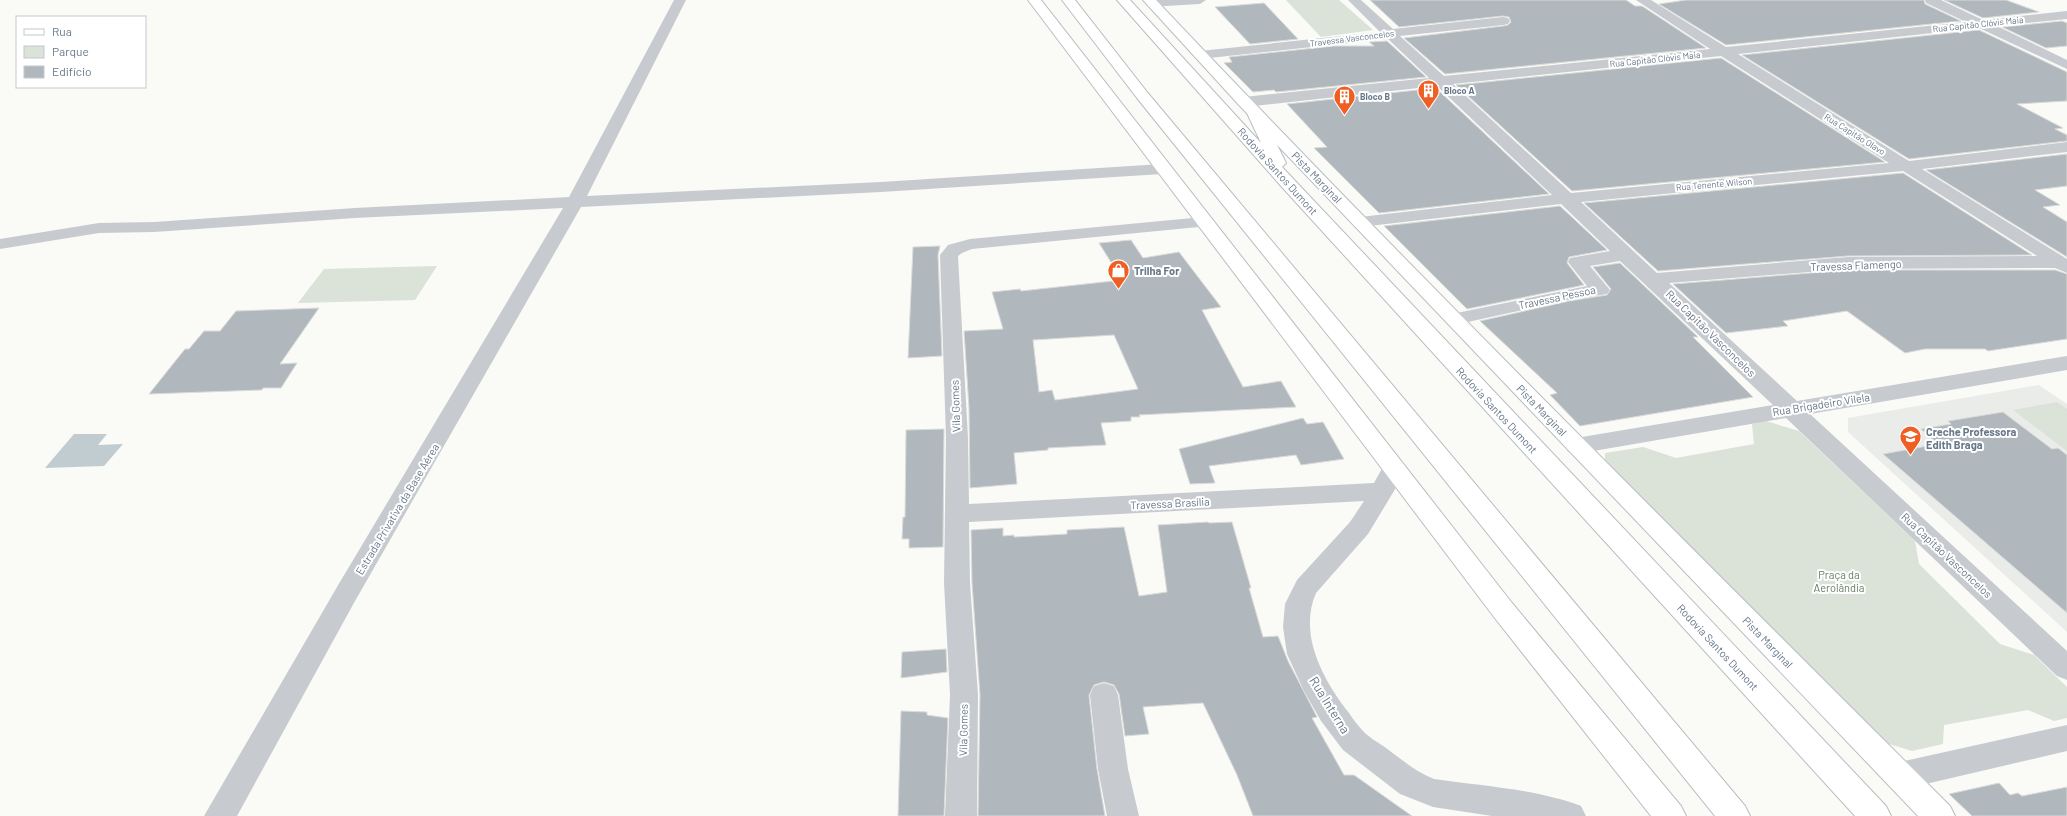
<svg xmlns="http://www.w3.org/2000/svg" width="2067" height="816" font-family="Barlow,sans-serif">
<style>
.built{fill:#eaecea}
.green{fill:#dbe2d8}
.water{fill:#c1ccd1}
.building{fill:#b0b8be;stroke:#dbdcd9;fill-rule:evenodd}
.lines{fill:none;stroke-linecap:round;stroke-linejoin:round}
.major-casing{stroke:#babec2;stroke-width:2}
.highway-casing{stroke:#b9bdc0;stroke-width:2}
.minor{fill:#c7cbcf;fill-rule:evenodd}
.major{fill:#fff;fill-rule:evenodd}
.highway{fill:#fff;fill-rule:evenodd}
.labels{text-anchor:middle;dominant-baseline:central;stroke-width:4;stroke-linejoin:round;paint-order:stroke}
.far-street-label{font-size:9px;fill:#67788a;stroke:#fff}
.far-poi-label{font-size:9px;font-weight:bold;fill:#67788a;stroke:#fff;text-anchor:start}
.street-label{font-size:11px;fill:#67788a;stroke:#fff}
.poi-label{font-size:11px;font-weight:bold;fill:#67788a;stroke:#fff;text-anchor:start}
.park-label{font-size:11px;fill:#667b62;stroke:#fff}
.near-street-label{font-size:13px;fill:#67788a;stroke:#fff}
</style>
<rect width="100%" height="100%" fill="#fafaf7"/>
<!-- built -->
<path class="built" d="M2039 385 2067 404V632L1848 432V418Z"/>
<!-- green -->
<g class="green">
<path d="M1286 0H1339L1373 30 1321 37Z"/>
<path d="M437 266 415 300 298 303 324 269Z"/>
<path d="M2057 402 2067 409V451L2013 410Z"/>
<path d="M1766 421 1799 431 1915 541 1919 564 2000 644 2034 655 2067 687V718L2054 721 2028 710 1944 725 1943 744 1912 751 1886 743 1605 462V453L1643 447 1676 458 1754 444 1752 424Z"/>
</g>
<!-- water -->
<path class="water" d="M74 434H107L98 445 123 444 104 466 45 468Z"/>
<!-- building -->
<g class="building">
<path d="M1370 0H1626L1635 6H1642L1706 48 1445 74 1404 38 1503 26 1508 25 1511 22 1509 17 1503 16 1399 27Z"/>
<path d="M1686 0H1924L1925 4 1961 21 1726 45 1659 4Z"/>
<path d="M1944 0H2006L2039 12 1983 18Z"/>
<path d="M1264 3 1298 39 1250 44 1215 7Z"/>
<path d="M2062 21 2067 23V46L2046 48 2002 27Z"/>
<path d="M1979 30 2067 72V101L2017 104 2063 128 2055 129 2067 135V141L1909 159 1742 55Z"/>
<path d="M1387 41 1426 77 1276 92 1274 90 1253 92 1224 63 1232 62 1229 57 1334 46H1374L1369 42Z"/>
<path d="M1721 58 1885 162 1572 191 1456 85Z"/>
<path d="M1436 88 1549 194 1379 213 1314 148 1327 147 1287 104Z"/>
<path d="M2067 154V186L2035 190 2060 205 2043 207 2067 222V257L1926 170Z"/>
<path d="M1903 173 2032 255 1848 256 1658 271 1584 203Z"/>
<path d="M1560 206 1607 250 1569 257 1567 263 1584 285 1467 309 1384 226Z"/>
<path d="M1131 240 1143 258 1179 252 1221 307 1202 310 1243 387 1281 381 1296 407 1139 415 1140 417H1131V421L1101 423 1106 445 1048 448V450L1014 453 1017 484 970 488 969 408 964 331 1003 329 992 292 1020 289 1021 291 1122 280 1099 243ZM1114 335 1138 389 1055 400 1052 390 1039 392 1033 340Z"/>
<path d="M940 246 938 255 942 356 908 358 913 247Z"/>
<path d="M1620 263 1698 337H1693L1753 397 1580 426 1550 395 1557 393 1480 321 1569 301 1607 295 1611 289 1593 267Z"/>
<path d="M1848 270H2055L2067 274V339L1988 351 1985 349H1925L1905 353 1847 311 1783 321 1788 326 1726 333 1673 284Z"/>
<path d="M319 308 280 364 297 363 281 388H263L262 390 149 394 185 349H189L204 331H220L236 311Z"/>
<path d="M2003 412 2052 449 2058 448 2067 455V613L1883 454 1938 444 1921 429 1951 424 1948 421Z"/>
<path d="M1303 418 1307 424 1323 422 1344 459 1301 465 1296 455 1209 466 1215 483 1190 484 1179 449Z"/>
<path d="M944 429 943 547 909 548V539H902L903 517H905L906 430Z"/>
<path d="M1208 522 1209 523 1232 522 1251 588H1249L1263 637 1278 636 1288 661 1317 717 1312 718 1344 775H1354L1412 816H1253L1237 775 1203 703 1143 707 1149 734 1125 736 1119 694 1114 685 1104 682 1094 685 1089 695 1097 769 1105 816H978L980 695 972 583 971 530 1003 528V536L1014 535V537L1067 534V530L1124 527 1139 596 1167 592 1158 525Z"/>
<path d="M946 649 947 672 901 678 902 652Z"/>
<path d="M901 711 927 712V715L948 718 944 816H898Z"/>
<path d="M1999 783 2010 795 2018 793 2022 796 2067 787V816H1972L1949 794Z"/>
</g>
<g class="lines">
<defs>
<g id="major">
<path d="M1028 0H1041L1512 603 1681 806 1686 816H1651L1494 617Z"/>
<path d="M1143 0H1156C1415 274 1683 539 1950 806L1955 816H1918L1239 105Z"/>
</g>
<g id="highway">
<path d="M1062 0H1075L1147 92 1745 806 1750 816H1715L1137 98Z"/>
<path d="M1117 0H1130L1261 143 1247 113 1250 110H1260L1286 163 1282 167 1886 806 1891 816H1855L1281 186Z"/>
</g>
</defs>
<!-- major casing -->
<use href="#major" class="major-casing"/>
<!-- highway casing -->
<use href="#highway" class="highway-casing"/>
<!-- minor -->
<g class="minor">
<path d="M674 0H686L587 196 881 182 1162 164 1168 165 1170 169 1168 173 1162 174 881 192 581 207 355 601 237 816H204L337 587 563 208 355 218 154 232 99 233 0 249V239L99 223 154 222 355 208 569 197Z"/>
<path d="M1155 0H1206L1200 4 1148 7 1147 4 1148 1Z"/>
<path d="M1348 0H1361L1393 29 1503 17 1508 18 1510 21 1508 24 1503 25 1400 36 1444 76 1710 49 1636 0H1651L1726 47 1966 22 1926 3 1925 0H1941L1983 20 2067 11V19L1997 26 2067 60V69L1979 28 1738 54 1909 161 2067 142V152L1922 169 2067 259V273L2055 268 1848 269 1669 283 1797 401 2067 356V370L1810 414 2067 651V680L2057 676 1786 418 1576 454 1568 452 1565 446 1568 440 1576 438 1773 405 1620 261 1590 266 1610 290 1607 294 1569 300 1454 325 1447 323 1444 319 1447 315 1587 286 1568 262 1570 258 1610 251 1561 204 1360 227 1354 226 1351 222 1354 218 1360 217 1552 195 1437 86 1244 107 1239 105 1236 102 1239 99 1244 97 1429 78 1388 39 1200 59 1195 58 1193 55 1195 52 1200 51 1380 32ZM1721 56 1889 163 1571 193 1453 84ZM1903 171 2037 256 1848 257 1657 273 1581 202Z"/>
<path d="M1203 217 1209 218 1212 222 1209 226 972 249 962 253 958 256 968 438 969 504 1374 483 1386 461 1394 459 1402 461 1406 467 1394 491 1368 534 1316 593C1298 634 1323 680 1349 713 1353 719 1358 726 1364 732 1370 738 1379 743 1386 748 1401 759 1416 772 1434 779 1481 786 1537 789 1581 806L1586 816H1492L1433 807 1400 794 1343 750 1321 721 1304 691 1287 654 1283 627 1285 604 1297 580 1350 522 1364 501 969 522 970 583 978 695 977 816H945L950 695 944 583 946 438 940 255 948 245 970 239Z"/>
<path d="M1104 683 1114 686 1118 695 1128 769 1139 816H1107L1098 769 1090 695 1094 686Z"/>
<path d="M2067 725V751L1900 790 1889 786 1885 776 1889 766 1900 762Z"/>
</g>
<!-- major -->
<use href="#major" class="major"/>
<!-- highway -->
<use href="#highway" class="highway"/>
</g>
<!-- icons -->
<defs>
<symbol id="building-pin" viewBox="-11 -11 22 30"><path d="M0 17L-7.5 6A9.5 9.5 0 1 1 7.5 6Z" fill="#ef5e22" stroke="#fff"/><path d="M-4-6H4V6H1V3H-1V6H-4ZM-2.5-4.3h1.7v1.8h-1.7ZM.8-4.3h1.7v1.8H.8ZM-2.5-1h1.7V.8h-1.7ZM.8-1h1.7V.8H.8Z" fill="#fff"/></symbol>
<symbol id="shop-pin" viewBox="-11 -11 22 30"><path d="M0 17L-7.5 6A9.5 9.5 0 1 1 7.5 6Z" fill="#ef5e22" stroke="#fff"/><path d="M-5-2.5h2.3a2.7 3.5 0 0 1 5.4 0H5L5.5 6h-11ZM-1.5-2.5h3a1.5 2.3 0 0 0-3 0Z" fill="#fff"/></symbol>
<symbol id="school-pin" viewBox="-11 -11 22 30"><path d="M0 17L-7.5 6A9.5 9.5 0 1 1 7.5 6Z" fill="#ef5e22" stroke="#fff"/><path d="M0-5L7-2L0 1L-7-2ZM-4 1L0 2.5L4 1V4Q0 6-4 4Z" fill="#fff"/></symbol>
</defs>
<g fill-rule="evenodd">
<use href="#building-pin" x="1416" y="78" width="25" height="34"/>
<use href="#building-pin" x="1332" y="84" width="25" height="34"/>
<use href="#shop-pin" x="1106" y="258" width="25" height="34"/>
<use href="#school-pin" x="1898" y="424" width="25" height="34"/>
</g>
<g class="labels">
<!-- far-street labels -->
<g class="far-street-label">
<text transform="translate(1978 24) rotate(-6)">Rua Capitão Clóvis Maia</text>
<text transform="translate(1352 38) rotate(-7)">Travessa Vasconcelos</text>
<text transform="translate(1655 59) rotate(-6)">Rua Capitão Clóvis Maia</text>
<text transform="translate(1855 134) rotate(32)">Rua Capitão Olavo</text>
<text transform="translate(1714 184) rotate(-5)">Rua Tenente Wilson</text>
</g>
<!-- far-poi labels -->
<g class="far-poi-label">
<text x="1444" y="90">Bloco A</text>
<text x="1360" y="96">Bloco B</text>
</g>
<!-- street labels -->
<g class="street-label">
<text transform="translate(1278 171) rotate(48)">Rodovia Santos Dumont</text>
<text transform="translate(1317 177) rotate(46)">Pista Marginal</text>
<text transform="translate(1856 265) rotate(-2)">Travessa Flamengo</text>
<text transform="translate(1557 297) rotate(-12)">Travessa Pessoa</text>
<text transform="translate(1711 333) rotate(44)">Rua Capitão Vasconcelos</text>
<text transform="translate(1821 404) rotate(-9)">Rua Brigadeiro Vilela</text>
<text transform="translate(955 406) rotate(-92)">Vila Gomes</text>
<text transform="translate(1497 410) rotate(47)">Rodovia Santos Dumont</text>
<text transform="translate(1542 410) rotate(46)">Pista Marginal</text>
<text transform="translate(1170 503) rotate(-3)">Travessa Brasília</text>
<text transform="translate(397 509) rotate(-59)">Estrada Privativa da Base Aérea</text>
<text transform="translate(1947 555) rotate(43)">Rua Capitão Vasconcelos</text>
<text transform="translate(1768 642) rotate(46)">Pista Marginal</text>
<text transform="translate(1718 647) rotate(47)">Rodovia Santos Dumont</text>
<text transform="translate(963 730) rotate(-89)">Vila Gomes</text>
</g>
<!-- poi labels -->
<g class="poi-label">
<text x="1134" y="270">Trilha For</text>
<text x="1926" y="431">Creche Professora<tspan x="1926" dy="13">Edith Braga</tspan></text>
</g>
<!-- park labels -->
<g class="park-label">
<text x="1839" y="574">Praça da<tspan x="1839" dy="13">Aerolândia</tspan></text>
</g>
<!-- near-street labels -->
<g class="near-street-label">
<text transform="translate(1330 705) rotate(58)">Rua Interna</text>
</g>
</g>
<!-- legend -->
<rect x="16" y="16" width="130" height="72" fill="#ffffff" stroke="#c2c9d0"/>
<rect x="24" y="29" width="20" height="6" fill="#ffffff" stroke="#c2c9d0"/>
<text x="52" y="36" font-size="12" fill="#67788a">Rua</text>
<rect x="24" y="46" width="20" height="12" fill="#dbe2d8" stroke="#c2c9d0"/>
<text x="52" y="56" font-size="12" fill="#67788a">Parque</text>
<rect x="24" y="66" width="20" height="12" fill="#b0b8be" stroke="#c2c9d0"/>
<text x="52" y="76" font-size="12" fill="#67788a">Edifício</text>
</svg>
